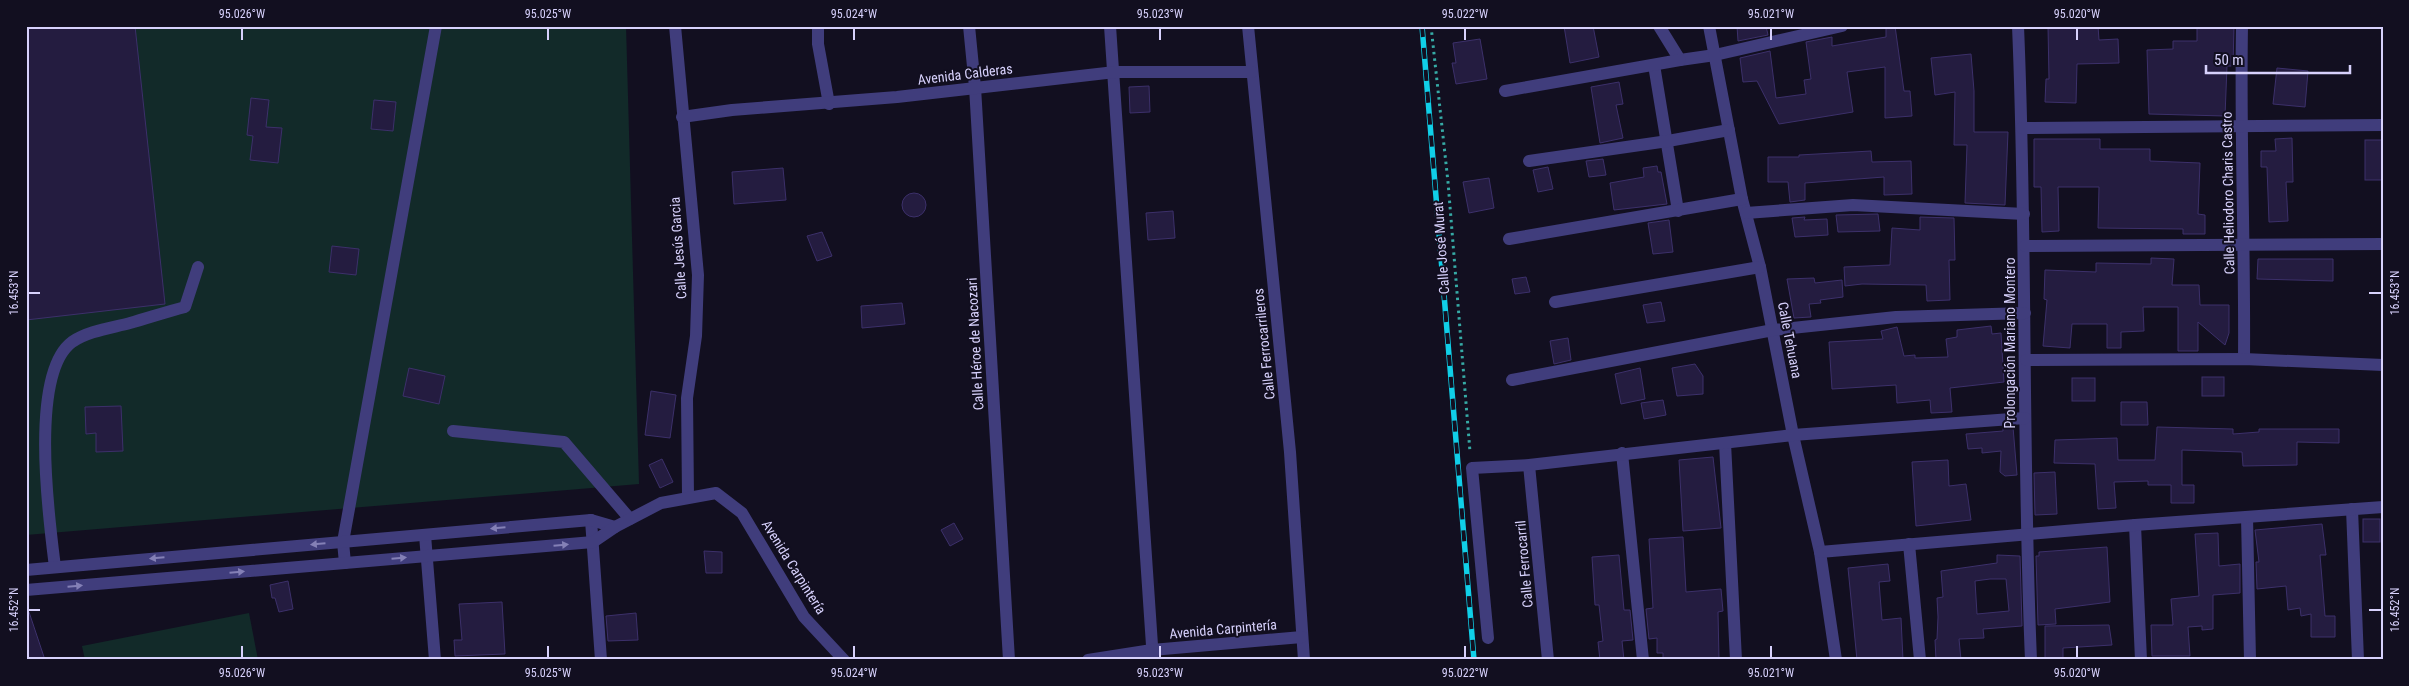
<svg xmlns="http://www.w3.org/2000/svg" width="2409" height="686" font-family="'Roboto Condensed',sans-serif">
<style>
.green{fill:#122a29}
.building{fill:#241c40;stroke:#3c306a;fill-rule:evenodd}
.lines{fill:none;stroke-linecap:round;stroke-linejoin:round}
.path{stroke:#36aaa5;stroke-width:3;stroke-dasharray:2.5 4;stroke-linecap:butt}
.minor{stroke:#403d7c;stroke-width:12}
.rail-casing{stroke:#10cfe8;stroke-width:5.5}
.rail{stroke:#120f20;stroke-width:4;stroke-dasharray:11;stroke-linecap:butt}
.oneway{fill:#8480b6}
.ticks{fill:none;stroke:#d7d1fc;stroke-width:2}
.labels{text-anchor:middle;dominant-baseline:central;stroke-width:4;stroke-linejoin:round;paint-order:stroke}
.street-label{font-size:14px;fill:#d7d1fc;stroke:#120f20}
.neatline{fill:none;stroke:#d7d1fc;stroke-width:2}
.ticks-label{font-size:12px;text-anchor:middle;fill:#d7d1fc}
</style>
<rect width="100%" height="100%" fill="#120f20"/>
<!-- green -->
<g class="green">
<path d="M26 26H626L639 484 26 535Z"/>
<path d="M249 613 258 660H85L82 646Z"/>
</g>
<!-- building -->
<g class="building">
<path d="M26 26H135L165 304 26 320Z"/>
<path d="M1564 26H1593L1599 57 1570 63Z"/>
<path d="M1737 26H1766L1768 35 1738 41Z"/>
<path d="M1886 26H1895L1904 91H1910L1912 116 1885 118V67L1847 72 1853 112 1779 124 1757 81 1743 82 1740 58 1770 51 1776 98 1806 94 1804 80 1811 79 1806 42 1832 37V46L1886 37Z"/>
<path d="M2048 26H2098L2099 40 2118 39 2119 63 2077 64 2076 103 2045 102 2046 79H2049Z"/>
<path d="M2197 26H2234L2233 66H2227L2225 116 2149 114 2147 50 2173 49V41H2197Z"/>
<path d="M1480 39 1487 79 1456 84 1452 63H1456L1453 43Z"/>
<path d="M1971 54 1974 91V132H2008L2005 205 1965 203 1967 145H1954L1955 92 1935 95 1931 58Z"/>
<path d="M2277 68 2308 71 2305 107 2273 104Z"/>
<path d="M1619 82 1623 104 1616 105 1623 138 1600 143 1591 87Z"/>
<path d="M1149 86 1150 112 1130 113 1129 87Z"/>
<path d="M251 98 269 100 266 127 282 128 278 163 250 160 253 136 247 135Z"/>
<path d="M374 100 396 102 393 131 371 129Z"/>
<path d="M2292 138 2293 182H2286L2288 221 2269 222 2267 167H2261V151H2276L2275 139Z"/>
<path d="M2034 139H2100V149H2150V161L2200 163 2198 214 2205 215V234H2183V229L2098 228 2099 187H2058L2059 231 2042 232 2041 187H2034Z"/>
<rect x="2365" y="140" width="18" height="40"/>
<path d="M1871 151 1872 162 1911 161 1912 194 1884 195V177L1805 183V200L1790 202 1788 182H1768V157H1799V155Z"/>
<path d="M1603 159 1606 175 1589 177 1586 161Z"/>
<path d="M1657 166 1658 172H1661L1667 204 1614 210 1610 183 1644 177 1643 168Z"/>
<path d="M1548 167 1553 189 1538 192 1533 170Z"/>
<path d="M783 168 786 200 734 204 732 172Z"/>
<path d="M1489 178 1494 208 1469 213 1463 182Z"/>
<circle cx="914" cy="205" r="12"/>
<path d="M1173 211 1175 238 1148 240 1146 213Z"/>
<path d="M1878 214 1880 231 1838 232 1836 215Z"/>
<path d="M1805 217 1804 220 1827 219 1828 235 1795 237 1792 218Z"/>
<path d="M1920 217 1954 218 1955 260H1949L1950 300 1927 301 1926 285 1862 284 1845 286 1844 267 1890 265 1892 228 1920 230Z"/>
<path d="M1669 220 1673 252 1653 254 1648 223Z"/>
<path d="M822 232 832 256 817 261 807 236Z"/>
<path d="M332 246 359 249 356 275 329 272Z"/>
<path d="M2151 258 2174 259 2172 285H2199L2200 305H2229V333L2225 345 2198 322V351H2178V307H2143L2144 331 2121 332V348H2107V324H2072L2070 348 2043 346 2047 300 2044 299 2045 270 2096 272V263L2151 264Z"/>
<path d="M2258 259H2333V281L2257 279Z"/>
<path d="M1526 277 1530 292 1515 294 1512 279Z"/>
<path d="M1814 278 1815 283 1842 280 1843 297 1820 300 1821 303 1809 304 1811 317 1794 318 1787 279Z"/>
<path d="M1661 302 1665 321 1647 323 1643 305Z"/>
<path d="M902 303 905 324 862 328 861 306Z"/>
<path d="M1991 326 1992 334 2001 333 2004 382 1950 388 1952 412 1931 413 1930 400 1897 403 1896 385 1832 389 1829 342 1883 339 1881 331 1897 327 1904 356 1915 355V358L1948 357 1946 339 1957 337V330Z"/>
<path d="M1568 338 1571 360 1554 364 1550 341Z"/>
<path d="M1695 364 1703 376V394L1677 396 1672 368Z"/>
<path d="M409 368 445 376 439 404 403 396Z"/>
<path d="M1640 368 1645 399 1621 404 1615 374Z"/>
<rect x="2202" y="377" width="22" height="19"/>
<rect x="2072" y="378" width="23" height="23"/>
<path d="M651 391 676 395 670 438 645 435Z"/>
<path d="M1663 400 1666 415 1644 419 1641 403Z"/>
<path d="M2121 402H2147L2148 425H2121Z"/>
<path d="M121 406 123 451 96 452V433L86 434 85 407Z"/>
<path d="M2013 427 2017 475 2005 476 2000 472 2001 451 1982 453V448L1968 449 1966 434 2003 431V428Z"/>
<path d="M2157 427 2233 429V434L2259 432V429H2339V443L2297 442V465L2243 466 2242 452 2182 450V485H2194V503H2171V485H2148V481L2114 482 2116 508 2098 509 2095 464 2054 463 2055 440 2117 438 2118 460H2155Z"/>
<path d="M1713 457 1721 528 1683 531 1679 460Z"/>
<path d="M662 459 673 482 660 488 649 465Z"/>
<path d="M1948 460 1949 486 1966 484 1971 520 1916 526 1912 462Z"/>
<path d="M2055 472 2057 514 2035 515 2034 473Z"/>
<rect x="2363" y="519" width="17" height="23"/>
<path d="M954 523 963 539 950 546 941 530Z"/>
<path d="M2322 524 2326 555H2320L2325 616H2335V637H2311V614L2301 616 2300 608 2288 610 2286 586 2257 589 2256 562H2259L2255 530Z"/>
<path d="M2218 533 2219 566 2240 564V593L2213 595V629L2202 630V626L2188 627 2190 656H2152L2151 625H2173L2171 599 2199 596 2195 534Z"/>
<path d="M1683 537 1686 592 1721 589 1723 611 1718 612 1719 660H1663V653H1657V638L1649 639 1646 609 1653 608 1649 539Z"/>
<path d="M2107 547 2110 602 2055 609 2056 624 2038 625 2036 556H2039V552Z"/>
<path d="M704 551 722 552V573H706Z"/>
<path d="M1619 555 1624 610H1630L1633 640 1622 641 1624 660H1600L1598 642 1603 641 1599 605H1595L1592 557Z"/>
<path d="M1997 555 2020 556 2022 626 1983 629 1984 638 1959 639 1961 660H1936L1935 640 1937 639 1938 617 1937 598 1943 597 1941 571 1997 563ZM1990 579H2006L2009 611 1977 614 1975 581Z"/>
<path d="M1888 564 1890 581 1879 582 1882 620 1901 618 1903 660H1857L1848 568Z"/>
<path d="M288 581 293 609 279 612 275 598H272L270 585Z"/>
<path d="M502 602 505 654 455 656 454 640H462L459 604Z"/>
<path d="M26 612H29L45 660H26Z"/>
<path d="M636 613 638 640 608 641 606 616Z"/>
<path d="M2109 625 2112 645 2063 648V660H2045V626Z"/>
</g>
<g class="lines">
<!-- path -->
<path class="path" d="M1431 26 1448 182 1470 452"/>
<!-- minor -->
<g class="minor">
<path d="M675 26 698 275 696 336 687 398 688 497"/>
<path d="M818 26V44L829 104"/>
<path d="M969 26 975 87 1009 660"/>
<path d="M1110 26 1153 660"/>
<path d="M1248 26 1290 452 1304 660"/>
<path d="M1659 26 1680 60 1715 55 1842 26"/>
<path d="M1709 26 1742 199 1760 267 1793 435 1820 552 1836 660"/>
<path d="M2018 26C2027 237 2022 449 2031 660"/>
<path d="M2242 26C2240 137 2245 248 2244 359"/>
<path d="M1654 65 1678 211"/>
<path d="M1505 91 1680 60"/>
<path d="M682 117 732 110 897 97 1115 72H1252"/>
<path d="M2022 128 2383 125"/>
<path d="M1529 161 1668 141 1729 130"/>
<path d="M1746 213 1853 205 2024 214"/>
<path d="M1509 239 1742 199"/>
<path d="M2025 246 2383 244"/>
<path d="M1555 302 1760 267"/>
<path d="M2026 360 2244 359 2383 365"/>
<path d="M1512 380 1773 330 1896 317 2025 313"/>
<path d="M453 431 564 442 630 519"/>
<path d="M1725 443 1736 660"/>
<path d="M1622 453 1643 660"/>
<path d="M1529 465 1548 660"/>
<path d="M2352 509 2358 660"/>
<path d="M2247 517 2250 660"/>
<path d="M591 520 601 660"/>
<path d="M2135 525 2141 660"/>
<path d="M425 535 435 660"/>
<path d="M1909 544 1920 660"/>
<path d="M1820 552 2135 525 2383 507"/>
<path d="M345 563 343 542 436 26"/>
<path d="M55 567C49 519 29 374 72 342 88 331 111 328 130 323 148 318 166 312 185 307L198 267"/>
<path d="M26 570 591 520 615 527"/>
<path d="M26 590 593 542 615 527 661 503 716 493 742 513 804 617 844 660"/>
<path d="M1488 638 1472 468 1529 465 1793 435 2025 418"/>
<path d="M1088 660 1152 650 1302 637"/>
</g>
<defs>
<path id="rail" d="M1422 26 1474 660"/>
</defs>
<!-- rail casing -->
<use href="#rail" class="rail-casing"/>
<!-- rail -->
<use href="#rail" class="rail"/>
</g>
<!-- one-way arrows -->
<defs><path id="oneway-solid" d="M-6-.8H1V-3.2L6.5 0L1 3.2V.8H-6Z" transform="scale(1.25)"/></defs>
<g class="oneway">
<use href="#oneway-solid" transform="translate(498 528) rotate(175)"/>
<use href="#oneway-solid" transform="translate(318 544) rotate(175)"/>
<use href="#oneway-solid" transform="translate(561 545) rotate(-5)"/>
<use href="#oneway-solid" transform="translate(157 558) rotate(175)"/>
<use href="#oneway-solid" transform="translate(399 558) rotate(-5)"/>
<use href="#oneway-solid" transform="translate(237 572) rotate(-5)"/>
<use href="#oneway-solid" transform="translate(75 586) rotate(-5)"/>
</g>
<!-- ticks -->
<path class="ticks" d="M242 28V40M548 28V40M854 28V40M1160 28V40M1465 28V40M1771 28V40M2077 28V40M28 293H40M2369 293H2382M28 610H40M2369 610H2382M242 646V658M548 646V658M854 646V658M1160 646V658M1465 646V658M1771 646V658M2077 646V658"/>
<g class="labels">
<!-- street labels -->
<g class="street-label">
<text transform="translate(965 74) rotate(-7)">Avenida Calderas</text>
<text transform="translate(2228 193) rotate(-91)">Calle Heliodoro Charis Castro</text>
<text transform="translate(678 248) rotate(-94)">Calle Jesús Garcia</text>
<text transform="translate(1441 248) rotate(-94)">Calle José Murat</text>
<text transform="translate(1790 340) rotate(79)">Calle Tehuana</text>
<text transform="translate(2010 343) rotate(-90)">Prolongación Mariano Montero</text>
<text transform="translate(975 344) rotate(-93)">Calle Héroe de Nacozari</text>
<text transform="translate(1264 344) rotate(-96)">Calle Ferrocarrileros</text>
<text transform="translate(1524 564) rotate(-95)">Calle Ferrocarril</text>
<text transform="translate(794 567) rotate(58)">Avenida Carpintería</text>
<text transform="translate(1223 629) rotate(-5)">Avenida Carpintería</text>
</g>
</g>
<!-- border -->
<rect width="2409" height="686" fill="none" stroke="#120f20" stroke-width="55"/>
<!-- scale -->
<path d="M2206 65v8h144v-8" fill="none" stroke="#d7d1fc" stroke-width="2.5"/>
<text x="2214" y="65" font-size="15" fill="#d7d1fc" stroke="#120f20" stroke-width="4" paint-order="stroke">50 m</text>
<rect x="28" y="28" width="2354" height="630" class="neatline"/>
<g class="ticks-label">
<text x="242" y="18">95.026°W</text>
<text x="548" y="18">95.025°W</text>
<text x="854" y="18">95.024°W</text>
<text x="1160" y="18">95.023°W</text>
<text x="1465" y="18">95.022°W</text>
<text x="1771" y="18">95.021°W</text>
<text x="2077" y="18">95.020°W</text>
<text transform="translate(14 293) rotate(-90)" y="4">16.453°N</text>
<text transform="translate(2395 293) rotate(-90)" y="4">16.453°N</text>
<text transform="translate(14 610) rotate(-90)" y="4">16.452°N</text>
<text transform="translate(2395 610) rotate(-90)" y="4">16.452°N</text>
<text x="242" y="677">95.026°W</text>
<text x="548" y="677">95.025°W</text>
<text x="854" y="677">95.024°W</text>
<text x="1160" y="677">95.023°W</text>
<text x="1465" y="677">95.022°W</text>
<text x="1771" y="677">95.021°W</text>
<text x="2077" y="677">95.020°W</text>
</g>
</svg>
